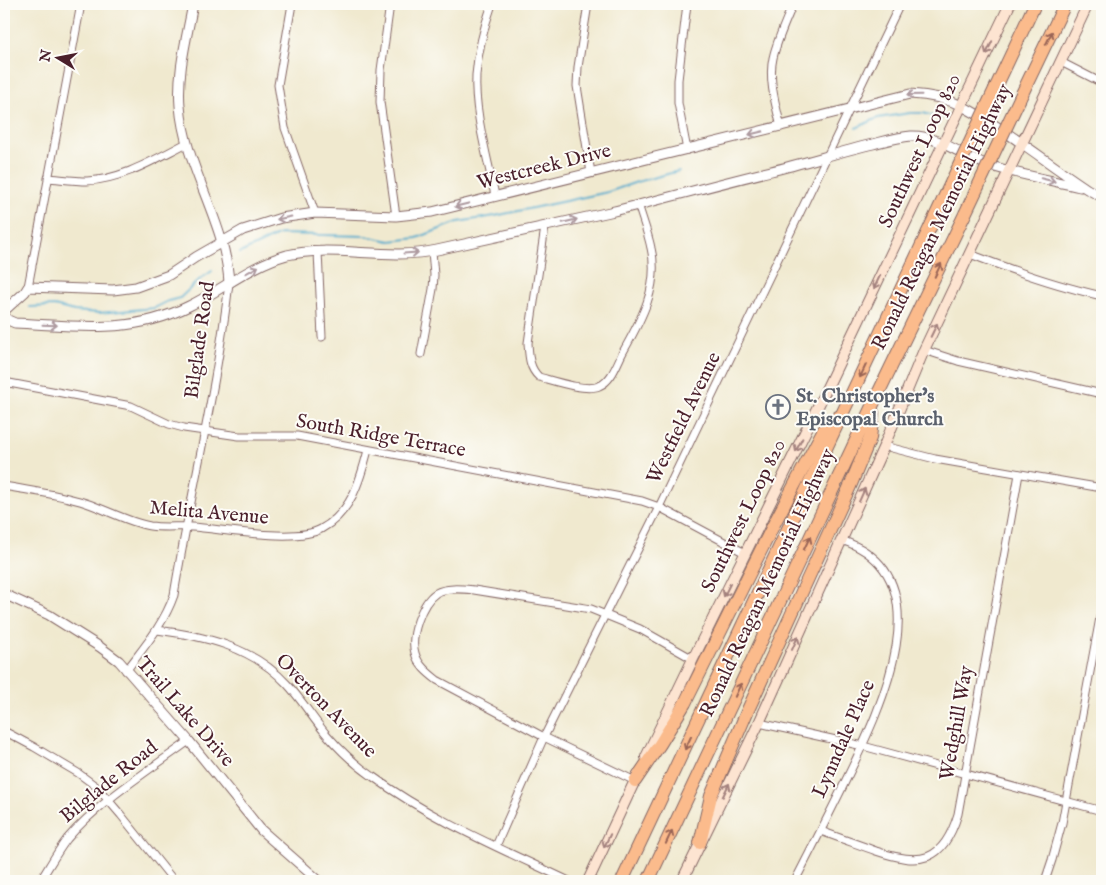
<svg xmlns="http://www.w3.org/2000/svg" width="1106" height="885" font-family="'IM FELL English',serif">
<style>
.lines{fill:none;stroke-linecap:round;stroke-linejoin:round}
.stream{stroke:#51abce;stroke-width:2}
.minor-casing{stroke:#846664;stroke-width:9}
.tertiary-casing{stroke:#846664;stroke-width:11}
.secondary-casing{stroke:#846664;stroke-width:12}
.motorway-casing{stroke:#846664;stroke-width:14}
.minor{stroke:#fff;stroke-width:7}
.tertiary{stroke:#fff;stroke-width:9}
.secondary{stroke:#fde4d1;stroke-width:10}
.motorway{stroke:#fbbb8c;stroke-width:12}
.motorway-bridge-casing{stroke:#846664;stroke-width:14;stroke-linecap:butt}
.motorway-bridge{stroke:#fbbb8c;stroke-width:12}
.oneway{stroke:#9a6557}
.oneway2{stroke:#a4827e}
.oneway3{stroke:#ae9aa0}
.labels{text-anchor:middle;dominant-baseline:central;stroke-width:4;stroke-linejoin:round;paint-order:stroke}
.street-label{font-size:20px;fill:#4a1f2b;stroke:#fdfcf7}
.worship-label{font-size:20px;font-weight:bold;fill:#5b616d;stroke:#fdfcf7;text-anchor:start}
</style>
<rect width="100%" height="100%" fill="#fdfcf7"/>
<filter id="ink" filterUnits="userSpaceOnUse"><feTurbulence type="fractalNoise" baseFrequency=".02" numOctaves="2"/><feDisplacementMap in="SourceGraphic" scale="10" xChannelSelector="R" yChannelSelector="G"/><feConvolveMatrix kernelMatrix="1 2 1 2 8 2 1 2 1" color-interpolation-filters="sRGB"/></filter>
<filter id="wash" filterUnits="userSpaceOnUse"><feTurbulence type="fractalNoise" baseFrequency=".0096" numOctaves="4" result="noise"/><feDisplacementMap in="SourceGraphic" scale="20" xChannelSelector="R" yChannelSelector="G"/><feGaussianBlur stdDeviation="1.12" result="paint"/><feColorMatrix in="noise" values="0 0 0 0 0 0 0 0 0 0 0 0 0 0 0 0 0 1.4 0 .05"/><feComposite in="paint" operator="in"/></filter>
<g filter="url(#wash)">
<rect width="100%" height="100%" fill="#f0e9cf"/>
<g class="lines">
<!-- stream -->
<g class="stream">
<path d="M856 128 878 118 910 113H923L941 118"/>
<path d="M240 253 280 234 365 236 390 241 417 238 458 222 495 216 608 192 637 182 679 171"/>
<path d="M30 307 54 306 74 311 99 313 154 308 168 301 180 298 199 280 212 271"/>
</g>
</g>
</g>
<g filter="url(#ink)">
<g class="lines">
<defs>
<g id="minor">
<path d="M292 4 278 85 285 128 315 213"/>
<path d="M390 4 381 70 380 102 396 216"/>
<path d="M492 4C484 27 478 50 476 75 474 114 488 158 495 196"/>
<path d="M588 4 578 67 577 86 591 173"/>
<path d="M1061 62 1102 83"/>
<path d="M781 127C776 106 768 80 773 58 777 40 786 21 793 4"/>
<path d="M687 150 678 103V80L687 4"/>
<path d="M48 178C61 179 74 181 87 181 124 179 155 159 187 143"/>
<path d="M545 227 528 343C529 356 529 368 539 377 554 381 586 392 599 386 612 381 617 363 623 352 641 320 660 286 651 248 648 233 642 218 638 204"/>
<path d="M318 252 322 337"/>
<path d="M970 254C1014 271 1057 286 1102 296"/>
<path d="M28 287 81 4"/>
<path d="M924 350 958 361 1102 394"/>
<path d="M421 354 433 289 434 275 432 251"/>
<path d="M4 382 131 406 169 424 184 428 239 436H297L642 501 659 507 745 553"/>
<path d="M884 446 935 459 1102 488"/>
<path d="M4 486C31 491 59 494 86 503 107 510 128 522 150 526 164 528 179 526 192 527 223 529 296 543 321 529 351 513 360 481 368 450"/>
<path d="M157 630C205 636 253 647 287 684 302 700 313 719 327 735 340 750 356 765 372 776 432 820 502 849 569 881"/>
<path d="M126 671C144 647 164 624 174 595 191 491 217 388 229 283"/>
<path d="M759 723 863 746 1102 811"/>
<path d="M4 731 34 747 78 773 97 787 121 815 174 881"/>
<path d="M635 781 544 737 437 680C428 673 418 665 415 653 410 637 421 603 436 593 446 587 463 589 474 590L591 609 640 629 693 659"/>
<path d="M821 831C839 838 857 844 876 851 920 866 943 863 958 814L1019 474"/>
<path d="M496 846 544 737 659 507 900 4"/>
<path d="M40 881C49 867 57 852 67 839 97 803 151 769 189 741"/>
<path d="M795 881C812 848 829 815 845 782 877 716 949 575 841 540"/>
<path d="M1045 881 1052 860 1062 823 1102 607"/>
</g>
<g id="tertiary">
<path d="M193 4C187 37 177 72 180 106 185 168 226 222 229 283"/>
<path d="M4 311 25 292 28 287 113 290 136 287 169 275 196 257 243 230 281 218 315 213 396 216 432 212 910 94C928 95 946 98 962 106 1006 129 1046 162 1087 189L1102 197"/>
<path d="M4 316 8 320 15 323C77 326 131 335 189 306 222 290 251 265 287 255 334 244 388 261 437 250 494 237 552 225 610 212 664 199 717 184 771 171 805 163 839 152 873 144 885 141 899 137 911 136 936 134 964 157 988 165 1017 174 1050 180 1080 187"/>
<path d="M4 594 49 615 100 647 119 661 189 741 261 830 319 881"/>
</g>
<g id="secondary">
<path d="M646 757 693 659 823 396 1010 4"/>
<path d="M588 881 638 774"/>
<path d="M682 881 759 723 884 446 924 350 1088 4"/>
</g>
<g id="motorway">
<path d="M995 89 1035 4"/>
<path d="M1020 98 1065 4"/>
<path d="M635 781 660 744 685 703 775 522 823 431 838 417"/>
<path d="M700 843 711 796 747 712 851 484 870 438 873 413"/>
<path d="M622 881 943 200"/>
<path d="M648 881 874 402 965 214"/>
</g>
</defs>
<!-- minor casing -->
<use href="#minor" class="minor-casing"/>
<!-- tertiary casing -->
<use href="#tertiary" class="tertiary-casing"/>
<!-- secondary casing -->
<use href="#secondary" class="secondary-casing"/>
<!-- motorway casing -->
<use href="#motorway" class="motorway-casing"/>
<!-- minor -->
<use href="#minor" class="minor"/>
<!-- tertiary -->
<use href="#tertiary" class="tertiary"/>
<!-- secondary -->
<use href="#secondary" class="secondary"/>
<!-- motorway -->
<use href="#motorway" class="motorway"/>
<defs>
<g id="motorway-bridge">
<path d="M943 200 995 89"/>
<path d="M965 214 1020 98"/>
</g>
</defs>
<!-- motorway-bridge casing -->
<use href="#motorway-bridge" class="motorway-bridge-casing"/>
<!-- motorway-bridge -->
<use href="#motorway-bridge" class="motorway-bridge"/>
</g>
<!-- one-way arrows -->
<defs><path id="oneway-shaft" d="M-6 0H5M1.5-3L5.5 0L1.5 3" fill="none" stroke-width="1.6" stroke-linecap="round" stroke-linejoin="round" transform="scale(1.25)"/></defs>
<g class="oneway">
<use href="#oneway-shaft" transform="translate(1049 38) rotate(-64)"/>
<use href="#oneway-shaft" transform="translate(938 270) rotate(-64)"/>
<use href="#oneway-shaft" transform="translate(863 371) rotate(115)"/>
<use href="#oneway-shaft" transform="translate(807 543) rotate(-65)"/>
<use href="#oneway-shaft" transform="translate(738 690) rotate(-65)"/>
<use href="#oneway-shaft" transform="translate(688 743) rotate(115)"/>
<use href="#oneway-shaft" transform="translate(669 837) rotate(-65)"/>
</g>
<g class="oneway2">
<use href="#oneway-shaft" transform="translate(989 48) rotate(115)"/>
<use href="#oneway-shaft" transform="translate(877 282) rotate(115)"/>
<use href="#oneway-shaft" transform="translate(934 330) rotate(-64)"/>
<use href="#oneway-shaft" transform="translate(799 445) rotate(117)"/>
<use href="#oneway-shaft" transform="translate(862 495) rotate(-66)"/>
<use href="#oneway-shaft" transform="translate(727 590) rotate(116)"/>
<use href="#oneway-shaft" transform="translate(795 643) rotate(-66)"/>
<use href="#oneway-shaft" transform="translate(726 790) rotate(-64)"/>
<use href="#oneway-shaft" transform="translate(607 841) rotate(115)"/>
</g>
<g class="oneway3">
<use href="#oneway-shaft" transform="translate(914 95) rotate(179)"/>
<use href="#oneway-shaft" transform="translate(756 133) rotate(166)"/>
<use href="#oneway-shaft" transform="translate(1048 180) rotate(14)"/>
<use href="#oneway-shaft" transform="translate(462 205) rotate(166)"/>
<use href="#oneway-shaft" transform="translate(284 218) rotate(169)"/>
<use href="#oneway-shaft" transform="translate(570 221) rotate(-13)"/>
<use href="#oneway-shaft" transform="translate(411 253) rotate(-4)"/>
<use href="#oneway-shaft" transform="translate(252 270) rotate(-29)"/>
<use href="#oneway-shaft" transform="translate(50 325) rotate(2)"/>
</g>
</g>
<!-- icons -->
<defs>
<symbol id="church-ring" viewBox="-11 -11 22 22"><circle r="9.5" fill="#fdfcf7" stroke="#6b7280" stroke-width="1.5"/><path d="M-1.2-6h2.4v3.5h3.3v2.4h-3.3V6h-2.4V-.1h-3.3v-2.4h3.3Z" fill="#6b7280"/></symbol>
</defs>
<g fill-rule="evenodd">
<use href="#church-ring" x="764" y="393" width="28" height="28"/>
</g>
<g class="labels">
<!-- street labels -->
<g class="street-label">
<text transform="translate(920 151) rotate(-65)">Southwest Loop 820</text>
<text transform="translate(544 167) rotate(-14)">Westcreek Drive</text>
<text transform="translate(942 217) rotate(-64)">Ronald Reagan Memorial Highway</text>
<text transform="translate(200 340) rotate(-82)">Bilglade Road</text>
<text transform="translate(684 418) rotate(-64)">Westfield Avenue</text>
<text transform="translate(381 436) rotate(10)">South Ridge Terrace</text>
<text transform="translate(209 513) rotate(5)">Melita Avenue</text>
<text transform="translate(744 516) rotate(-64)">Southwest Loop 820</text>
<text transform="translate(768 583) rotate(-65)">Ronald Reagan Memorial Highway</text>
<text transform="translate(326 706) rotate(46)">Overton Avenue</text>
<text transform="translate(185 712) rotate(49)">Trail Lake Drive</text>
<text transform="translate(957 723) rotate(-80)">Wedghill Way</text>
<text transform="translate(844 739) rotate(-66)">Lynndale Place</text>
<text transform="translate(109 782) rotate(-39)">Bilglade Road</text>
</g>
<!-- worship labels -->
<g class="worship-label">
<text x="796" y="396">St. Christopher's<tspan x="796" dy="23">Episcopal Church</tspan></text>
</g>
</g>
<!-- margin -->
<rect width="1106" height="885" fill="none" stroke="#fdfcf7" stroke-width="20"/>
<!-- north arrow -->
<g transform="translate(58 58) rotate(280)" stroke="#fdfcf7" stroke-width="4" paint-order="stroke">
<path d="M0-4L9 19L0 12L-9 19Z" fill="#4a1f2b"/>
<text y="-8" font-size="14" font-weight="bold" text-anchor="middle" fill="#4a1f2b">N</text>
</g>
</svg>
